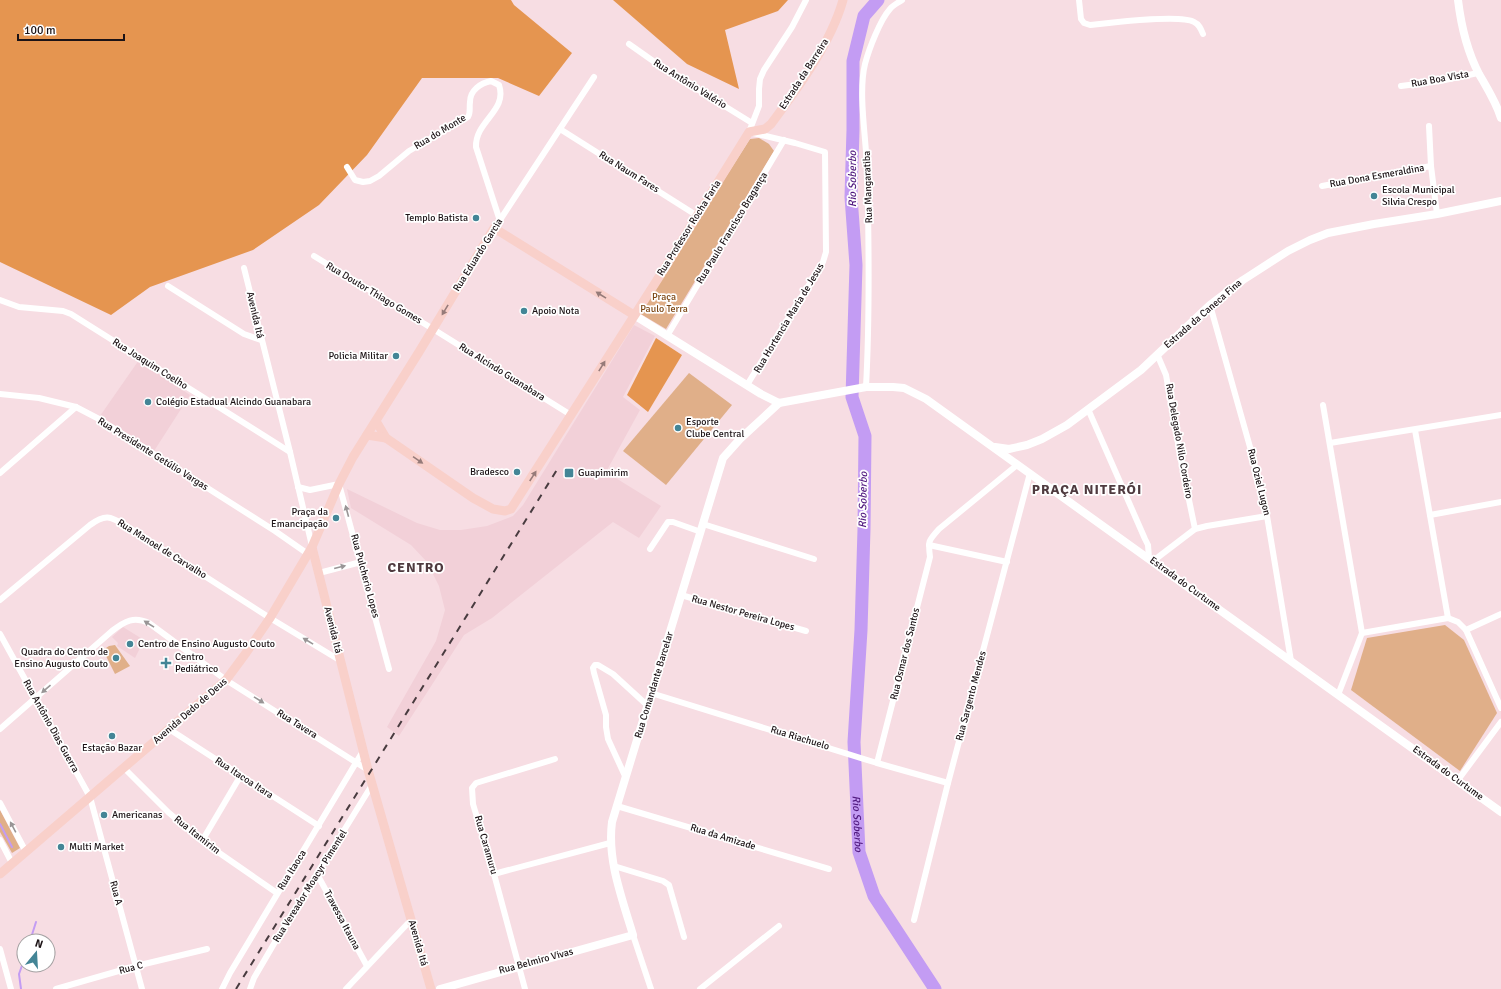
<svg xmlns="http://www.w3.org/2000/svg" width="1501" height="989" font-family="Signika,sans-serif">
<style>
.built{fill:#f2d0d8}
.green{fill:#e0af89}
.forest{fill:#e59550}
.lines{fill:none;stroke-linecap:round;stroke-linejoin:round}
.stream{stroke:#c39cf3;stroke-width:2}
.river{stroke:#c39cf3;stroke-width:13}
.minor{stroke:#fff;stroke-width:6}
.tertiary{stroke:#fff;stroke-width:8}
.secondary{stroke:#f9d0ca;stroke-width:9}
.rail{stroke:#483b3f;stroke-width:2;stroke-dasharray:7 7;stroke-linecap:butt}
.oneway{fill:#967b79}
.oneway2{fill:#999596}
.poi-dot{fill:#438596;stroke:#fff;stroke-width:1.5}
.labels{text-anchor:middle;dominant-baseline:central;stroke-width:3.5;stroke-linejoin:round;paint-order:stroke}
.street-label{font-size:10px;fill:#1c1316;stroke:#fff}
.poi-label{font-size:10px;fill:#1c1316;stroke:#fff;text-anchor:start}
.park-label{font-size:10px;fill:#7c4714;stroke:#fff}
.water-label{font-size:11px;font-style:italic;fill:#511a7f;stroke:#fff}
.district-label{font-size:14px;font-weight:bold;letter-spacing:1px;fill:#4f3a3f;stroke:#fff}
</style>
<rect width="100%" height="100%" fill="#f7dde3"/>
<!-- built -->
<g class="built">
<path d="M634 325 655 336 623 397 640 410 606 472 661 506 639 538 613 522 492 618 464 635 399 736 387 727 436 641 445 610 439 586 427 562 411 545 351 508 347 489 417 523 440 530H461L487 526 513 516 523 505Z"/>
<path d="M139 360 190 395 154 451 100 416Z"/>
<path d="M123 627 144 640 135 658 117 646 118 643 112 637Z"/>
</g>
<!-- green -->
<g class="green">
<path d="M759 138 769 144 774 151 666 329 639 313 750 139Z"/>
<path d="M689 373 732 405 666 485 623 451Z"/>
<path d="M1445 625 1464 640 1497 713 1460 771 1351 690 1367 638Z"/>
<path d="M115 645 130 666 115 674 103 650 109 646Z"/>
<path d="M0 810 20 848 12 853 0 832Z"/>
</g>
<!-- forest -->
<g class="forest">
<path d="M0 0H511L514 5 572 53 539 96 498 78H422L367 155 319 205 253 250 150 287 111 315 0 262Z"/>
<path d="M613 0H788L778 11 725 30 739 89 687 64Z"/>
<path d="M656 338 682 355 648 412 627 395Z"/>
</g>
<g class="lines">
<!-- stream -->
<g class="stream">
<path d="M0 824 12 847"/>
<path d="M30 941 36 922"/>
<path d="M21 989 19 974 24 960"/>
</g>
<!-- river -->
<path class="river" id="s1" d="M878 0 864 16 853 61V130L851 197 856 265 852 397 865 436 864 529 861 630 854 742 859 852 874 896 935 989"/>
<!-- minor -->
<g class="minor">
<path d="M1079 0 1081 19 1084 23 1090 25C1109 23 1180 14 1194 22 1199 24 1201 29 1203 34"/>
<path d="M629 44 663 68 752 123"/>
<path d="M1401 86 1440 81 1478 73"/>
<path d="M1429 126 1431 166 1437 214"/>
<path d="M560 129 696 215"/>
<path d="M347 167 355 180 363 182 370 181 379 176 409 151 468 117C471 112 469 108 470 102 470 90 481 83 491 81L499 85C508 111 475 121 476 147L500 221"/>
<path d="M1322 186 1431 166"/>
<path d="M498 223 594 77"/>
<path d="M314 256 433 329 571 415"/>
<path d="M244 268 290 452 312 546"/>
<path d="M168 286 244 334 261 340"/>
<path d="M0 300 19 307 63 311 71 314 290 452"/>
<path d="M1210 305 1250 447 1267 516 1291 661"/>
<path d="M667 336 784 140"/>
<path d="M1157 354 1166 375 1182 466 1195 529"/>
<path d="M747 385 823 262 826 252 825 152 795 143 749 132 759 106V89L760 79 764 70 792 27 806 0"/>
<path d="M866 387C870 314 869 241 867 168 866 137 858 93 865 64 869 49 880 20 890 9 893 5 898 3 902 0"/>
<path d="M0 394 39 398 76 407 99 419 275 531 308 554"/>
<path d="M1323 405 1362 633 1338 695"/>
<path d="M1088 409 1145 539 1148 545 1149 558"/>
<path d="M1415 430 1448 618"/>
<path d="M1330 443 1501 415"/>
<path d="M0 473 76 407"/>
<path d="M298 487 310 490 339 484 389 669"/>
<path d="M1430 515 1501 502"/>
<path d="M703 524 814 559"/>
<path d="M929 545 1007 562"/>
<path d="M650 549 668 522H673L701 532"/>
<path d="M1153 561 1195 529 1207 526 1267 516"/>
<path d="M319 573 361 562"/>
<path d="M681 595 806 631"/>
<path d="M0 600 90 525C105 514 110 516 125 525L270 618 341 661"/>
<path d="M1466 630 1501 708"/>
<path d="M1362 633 1448 618 1458 622 1466 630 1501 614"/>
<path d="M0 634 90 797 142 989"/>
<path d="M651 693 877 763 948 783"/>
<path d="M0 729 112 631C125 621 134 616 149 623L226 680 368 770"/>
<path d="M169 729 319 826"/>
<path d="M877 763 930 557C928 541 928 541 939 529L1017 465"/>
<path d="M124 768 168 812 202 841 277 893"/>
<path d="M625 776 608 739 606 727V715L594 673 593 668 595 665H598L613 674 648 706"/>
<path d="M1458 780 1501 722"/>
<path d="M0 803 26 852"/>
<path d="M617 806 829 869"/>
<path d="M0 840 12 863"/>
<path d="M202 841 241 775"/>
<path d="M614 866 663 881 669 885 684 937"/>
<path d="M317 874 367 966"/>
<path d="M494 874 610 843"/>
<path d="M914 920 948 783 1030 473"/>
<path d="M633 935 651 989"/>
<path d="M0 949 11 989"/>
<path d="M56 989 136 966 207 949"/>
<path d="M222 989 230 973 363 751"/>
<path d="M250 989 254 978 275 942 372 785"/>
<path d="M346 989 411 920"/>
<path d="M525 989 494 874 473 804 472 788 476 783 555 759"/>
<path d="M700 989 779 926"/>
</g>
<!-- tertiary -->
<g class="tertiary">
<path d="M1458 0C1461 25 1467 51 1479 74 1487 88 1496 102 1501 118"/>
<path d="M634 315 761 394 779 403 866 387H893L904 388 926 399 1501 812"/>
<path d="M995 447 1009 449 1027 445 1042 439 1067 425 1141 370 1210 305 1243 280 1288 251 1310 240 1328 233 1374 224 1437 214 1501 201"/>
<path d="M440 989 633 935C622 898 607 860 612 822L723 458 740 439 779 403"/>
</g>
<!-- secondary -->
<g class="secondary">
<path d="M376 421 386 438 473 498 493 509 505 511 511 509 659 277 749 132 765 129 771 124C798 88 831 43 843 0"/>
<path d="M367 435 386 438"/>
<path d="M312 547 368 770 431 989"/>
<path d="M0 874 226 680 246 653 270 618 312 547 339 484 353 457 419 352 494 228 634 315"/>
</g>
<!-- rail -->
<path class="rail" d="M236 989 558 468"/>
</g>
<!-- one-way arrows -->
<defs><path id="oneway-solid" d="M-6-.8H1V-3.2L6.5 0L1 3.2V.8H-6Z"/></defs>
<g class="oneway">
<use href="#oneway-solid" transform="translate(601 295) rotate(-148)"/>
<use href="#oneway-solid" transform="translate(445 310) rotate(121)"/>
<use href="#oneway-solid" transform="translate(602 366) rotate(-58)"/>
<use href="#oneway-solid" transform="translate(418 460) rotate(34)"/>
<use href="#oneway-solid" transform="translate(533 476) rotate(-57)"/>
</g>
<g class="oneway2">
<use href="#oneway-solid" transform="translate(347 511) rotate(-105)"/>
<use href="#oneway-solid" transform="translate(340 567) rotate(-14)"/>
<use href="#oneway-solid" transform="translate(149 624) rotate(-148)"/>
<use href="#oneway-solid" transform="translate(308 641) rotate(-149)"/>
<use href="#oneway-solid" transform="translate(46 689) rotate(139)"/>
<use href="#oneway-solid" transform="translate(259 700) rotate(32)"/>
<use href="#oneway-solid" transform="translate(13 827) rotate(-118)"/>
</g>
<!-- markers -->
<g class="poi-dot">
<circle cx="1374" cy="196" r="4"/>
<circle cx="476" cy="218" r="4"/>
<circle cx="524" cy="311" r="4"/>
<circle cx="396" cy="356" r="4"/>
<circle cx="148" cy="402" r="4"/>
<circle cx="678" cy="428" r="4"/>
<circle cx="517" cy="472" r="4"/>
<rect x="564" y="468" width="10" height="10" rx="2"/>
<circle cx="336" cy="518" r="4"/>
<circle cx="130" cy="644" r="4"/>
<circle cx="116" cy="658" r="4"/>
<path d="M164 657h4v4h4v4h-4v4h-4v-4h-4v-4h4z"/>
<circle cx="112" cy="736" r="4"/>
<circle cx="104" cy="815" r="4"/>
<circle cx="61" cy="847" r="4"/>
</g>
<g class="labels">
<!-- street labels -->
<g class="street-label">
<text transform="translate(804 74) rotate(-57)">Estrada da Barreira</text>
<text transform="translate(1440 79) rotate(-10)">Rua Boa Vista</text>
<text transform="translate(690 84) rotate(32)">Rua Antônio Valério</text>
<text transform="translate(440 132) rotate(-31)">Rua do Monte</text>
<text transform="translate(629 172) rotate(32)">Rua Naum Fares</text>
<text transform="translate(1377 176) rotate(-10)">Rua Dona Esmeraldina</text>
<text transform="translate(868 187) rotate(-92)">Rua Mangaratiba</text>
<text transform="translate(689 228) rotate(-58)">Rua Professor Rocha Faria</text>
<text transform="translate(732 228) rotate(-59)">Rua Paulo Francisco Bragança</text>
<text transform="translate(478 255) rotate(-58)">Rua Eduardo Garcia</text>
<text transform="translate(374 293) rotate(31)">Rua Doutor Thiago Gomes</text>
<text transform="translate(1203 314) rotate(-41)">Estrada da Caneca Fina</text>
<text transform="translate(255 315) rotate(77)">Avenida Itá</text>
<text transform="translate(789 318) rotate(-59)">Rua Hortencia Maria de Jesus</text>
<text transform="translate(150 364) rotate(32)">Rua Joaquim Coelho</text>
<text transform="translate(502 372) rotate(32)">Rua Alcindo Guanabara</text>
<text transform="translate(1179 441) rotate(80)">Rua Delegado Nilo Cordeiro</text>
<text transform="translate(153 454) rotate(32)">Rua Presidente Getúlio Vargas</text>
<text transform="translate(1259 482) rotate(76)">Rua Oziel Lugon</text>
<text transform="translate(162 549) rotate(32)">Rua Manoel de Carvalho</text>
<text transform="translate(365 576) rotate(75)">Rua Pulcherio Lopes</text>
<text transform="translate(1185 584) rotate(36)">Estrada do Curtume</text>
<text transform="translate(743 613) rotate(16)">Rua Nestor Pereira Lopes</text>
<text transform="translate(333 630) rotate(76)">Avenida Itá</text>
<text transform="translate(905 654) rotate(-76)">Rua Osmar dos Santos</text>
<text transform="translate(654 685) rotate(-73)">Rua Comandante Barcelar</text>
<text transform="translate(971 696) rotate(-75)">Rua Sargento Mendes</text>
<text transform="translate(190 711) rotate(-41)">Avenida Dedo de Deus</text>
<text transform="translate(297 724) rotate(32)">Rua Tavera</text>
<text transform="translate(51 726) rotate(61)">Rua Antônio Dias Guerra</text>
<text transform="translate(800 738) rotate(17)">Rua Riachuelo</text>
<text transform="translate(1448 773) rotate(36)">Estrada do Curtume</text>
<text transform="translate(244 778) rotate(33)">Rua Itacoa Itara</text>
<text transform="translate(197 835) rotate(38)">Rua Itamirim</text>
<text transform="translate(723 837) rotate(17)">Rua da Amizade</text>
<text transform="translate(486 845) rotate(74)">Rua Caramuru</text>
<text transform="translate(292 870) rotate(-58)">Rua Itaoca</text>
<text transform="translate(310 886) rotate(-58)">Rua Vereador Moacyr Pimentel</text>
<text transform="translate(116 893) rotate(75)">Rua A</text>
<text transform="translate(342 920) rotate(62)">Travessa Itauna</text>
<text transform="translate(418 943) rotate(74)">Avenida Itá</text>
<text transform="translate(536 961) rotate(-15)">Rua Belmiro Vivas</text>
<text transform="translate(131 968) rotate(-15)">Rua C</text>
</g>
<!-- poi labels -->
<g class="poi-label">
<text x="1382" y="190">Escola Municipal<tspan x="1382" dy="12">Silvia Crespo</tspan></text>
<text x="468" y="218" text-anchor="end">Templo Batista</text>
<text x="532" y="311">Apoio Nota</text>
<text x="388" y="356" text-anchor="end">Policia Militar</text>
<text x="156" y="402">Colégio Estadual Alcindo Guanabara</text>
<text x="686" y="422">Esporte<tspan x="686" dy="12">Clube Central</tspan></text>
<text x="509" y="472" text-anchor="end">Bradesco</text>
<text x="578" y="473">Guapimirim</text>
<text x="328" y="512" text-anchor="end">Praça da<tspan x="328" dy="12">Emancipação</tspan></text>
<text x="138" y="644">Centro de Ensino Augusto Couto</text>
<text x="108" y="652" text-anchor="end">Quadra do Centro de<tspan x="108" dy="12">Ensino Augusto Couto</tspan></text>
<text x="175" y="657">Centro<tspan x="175" dy="12">Pediátrico</tspan></text>
<text x="112" y="748" text-anchor="middle">Estação Bazar</text>
<text x="112" y="815">Americanas</text>
<text x="69" y="847">Multi Market</text>
</g>
<!-- park labels -->
<g class="park-label">
<text x="664" y="297">Praça<tspan x="664" dy="12">Paulo Terra</tspan></text>
</g>
<!-- water labels -->
<g class="water-label">
<text transform="translate(852 179) rotate(-90)">Rio Soberbo</text>
<text transform="translate(863 500) rotate(-89)">Rio Soberbo</text>
<text stroke="none"><textPath href="#s1" startOffset="833">Rio Soberbo</textPath></text>
</g>
<!-- district labels -->
<g class="district-label">
<text x="1087" y="489">PRAÇA NITERÓI</text>
<text x="416" y="567">CENTRO</text>
</g>
</g>
<!-- north arrow -->
<g transform="translate(36 953) rotate(18)"><circle r="19" fill="#ffffff" stroke="#a4a1a2"/>
<path d="M0-3L7 15L0 10L-7 15Z" fill="#438596"/>
<text y="-6" font-size="11" font-weight="bold" text-anchor="middle" fill="#1c1316">N</text>
</g>
<!-- scale -->
<path d="M18 34v6h106v-6" fill="none" stroke="#1c1316" stroke-width="2"/>
<text x="24" y="34" font-size="12" fill="#1c1316" stroke="#ffffff" stroke-width="3" paint-order="stroke">100 m</text>
</svg>
